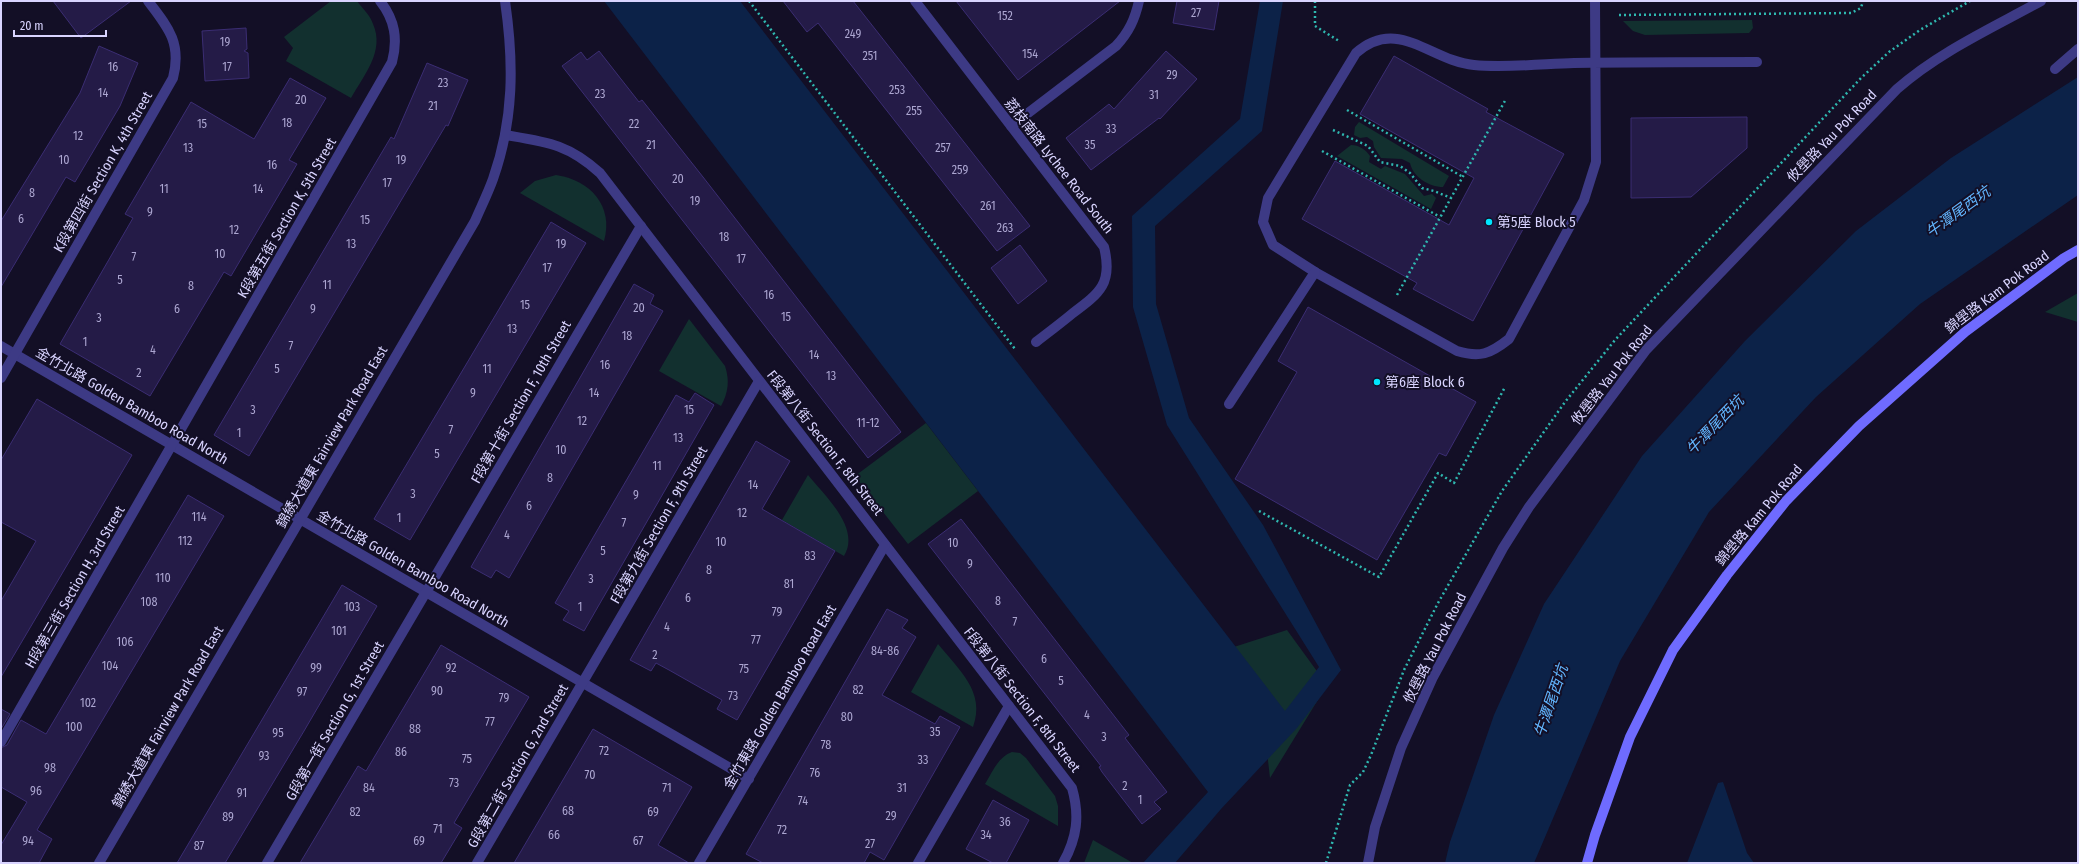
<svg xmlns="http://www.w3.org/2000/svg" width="2079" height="864" font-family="'Fira Sans Condensed','Noto Sans TC',sans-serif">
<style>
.green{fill:#12302f}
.water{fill:#0c2248}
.building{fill:#241b47;stroke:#3b2d73}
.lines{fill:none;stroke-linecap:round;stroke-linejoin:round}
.path{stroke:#2fb8b0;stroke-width:2.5;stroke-dasharray:2 3;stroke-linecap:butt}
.lane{stroke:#3d3a85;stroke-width:10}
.street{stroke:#3d3a85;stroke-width:10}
.secondary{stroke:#6f6bff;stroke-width:10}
.poi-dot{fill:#00e5ff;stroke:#130f26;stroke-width:1.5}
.labels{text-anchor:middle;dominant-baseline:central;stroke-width:4;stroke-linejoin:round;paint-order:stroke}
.number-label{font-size:12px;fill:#aca6d1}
.street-label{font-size:14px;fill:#d9d4ff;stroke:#130f26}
.poi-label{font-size:14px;fill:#d9d4ff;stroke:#130f26;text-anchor:start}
.water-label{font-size:15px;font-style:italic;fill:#62b6ff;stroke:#130f26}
</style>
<rect width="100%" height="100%" fill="#130f26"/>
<!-- green -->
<g class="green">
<path d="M331 1H357C362 8 370 15 373 24 385 51 364 75 351 98L286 61 293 48 284 37Z"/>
<path d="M1752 20 1753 28 1749 33 1645 35 1633 31 1623 21Z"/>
<path d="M1359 122 1449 176 1443 187C1429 187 1413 177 1410 163L1402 159 1381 158 1374 147 1373 141 1367 137 1360 138 1354 135 1355 127Z"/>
<path d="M1351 145C1359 145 1365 149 1370 156L1369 162 1381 169 1385 166 1405 174 1424 196 1432 194 1436 198 1431 209 1337 156Z"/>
<path d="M556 175C590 180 614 206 604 241L520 193 535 181Z"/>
<path d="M2078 293V322L2045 312Z"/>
<path d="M689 319 725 366C730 381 728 393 721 406L659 371Z"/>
<path d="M926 423 978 491 908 544 855 476Z"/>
<path d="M808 475C825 496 861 528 844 556L782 520Z"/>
<path d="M1287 630 1327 685 1270 778 1263 717 1206 656Z"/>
<path d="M938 644C959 670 986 692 973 727L911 692Z"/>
<path d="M1012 752 1020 753 1026 758 1055 796 1058 806V826L985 784C993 771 998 757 1012 752Z"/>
<path d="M1093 840 1133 863H1084Z"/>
</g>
<!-- water -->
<g class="water">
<path d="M604 1H740L1285 711 1319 667 1167 425 1133 307 1132 216 1240 119 1260 1H1283L1262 131 1155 226 1156 304 1189 418 1263 525 1341 670 1297 728 1221 809 1175 863H1143L1208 792Z"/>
<path d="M2078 77V195L1920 304 1816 397 1709 512 1620 661 1534 863H1445L1450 842 1494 715 1544 604 1642 456 1745 341 1856 231 1951 158Z"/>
<path d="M1723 782 1747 853 1754 863H1687L1718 783Z"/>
</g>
<!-- building -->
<g class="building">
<path d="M53 1H131L81 38Z"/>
<path d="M783 1H853L1030 226 997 251 818 23 807 32Z"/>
<path d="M956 1H1120L1018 80Z"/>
<path d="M1177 1H1219L1214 30 1173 23Z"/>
<path d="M246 28 247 49 244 51 248 53 249 78 205 81 202 31Z"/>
<path d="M99 46 138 63 120 106 75 182 66 177 1 287V221L80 93Z"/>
<path d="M599 51 639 102 642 100 703 177 901 432 868 458 562 66 581 52 587 60Z"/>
<path d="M1166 51 1197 79 1160 119 1159 118 1091 170 1066 138 1109 104 1114 109Z"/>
<path d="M1394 56 1488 109 1486 112 1564 154 1473 321 1413 289 1417 283 1302 219 1335 161 1449 225 1474 178 1360 114Z"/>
<path d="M427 63 468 80 448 126 446 125 249 456 214 435 391 137 394 139Z"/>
<path d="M290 78 326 98 289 160 297 164 231 276 224 272 150 396 60 344 133 218 125 214 191 102 254 139Z"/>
<path d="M1747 117V148L1691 197 1631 198V118Z"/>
<path d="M551 222 586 243 410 540 374 519Z"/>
<path d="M1020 245 1047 281 1018 304 991 268Z"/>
<path d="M634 284 654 295 650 304 663 311 509 578 496 570 491 578 471 567Z"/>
<path d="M1308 307 1476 402 1446 456 1439 453 1377 560 1235 479 1297 372 1278 361Z"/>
<path d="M695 393 714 405 584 631 563 620 569 611 555 603 676 395 689 402Z"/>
<path d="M37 399 132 455 1 677V601L36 541 1 522V460Z"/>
<path d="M756 441 790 461 762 509 835 551 737 720 717 709 722 700 669 670 656 663 651 671 630 660Z"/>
<path d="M188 495 224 516 37 830 52 839 39 863H1V845L27 802 1 787V748L7 745 21 720 46 734Z"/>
<path d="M961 519 1129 735 1125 738 1167 792 1154 802 1161 809 1142 824 1102 772 1099 767 1101 766 928 544Z"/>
<path d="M342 585 377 606 304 731 225 863H177Z"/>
<path d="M887 609 908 620 902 628 916 637 882 695 935 724 940 716 960 727 884 860 870 852 864 863H763L746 854Z"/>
<path d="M441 645 529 697 454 823 462 828 441 863H300L358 766 366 771Z"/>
<path d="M1 709 10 714 1 729Z"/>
<path d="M593 729 692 787 658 845 689 863H514Z"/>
<path d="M993 800 1029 820 1006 863H993L966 849Z"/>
</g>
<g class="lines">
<!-- path -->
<g class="path">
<path d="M749 1 1015 349"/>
<path d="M1315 1V26L1339 41"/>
<path d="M1619 15 1851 13 1861 8 1863 1"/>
<path d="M1347 110 1463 177"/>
<path d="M1333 130 1368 146 1380 162 1400 166 1410 173 1422 188 1434 191 1451 198"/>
<path d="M1322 151 1440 217"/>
<path d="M1397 295 1506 99"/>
<path d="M1259 511 1379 577 1438 473 1454 483 1505 387"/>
<path d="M1326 863 1350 785 1363 772 1371 755 1404 670 1438 603 1502 491 1565 402 1615 340 1861 78 1889 52 1920 30 1970 1"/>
</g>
<!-- lane -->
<path class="lane" d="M2055 69 2078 49"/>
<!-- street -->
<g class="street">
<path d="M915 1 1104 247C1113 283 1100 293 1073 313 1061 323 1049 332 1036 342"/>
<path d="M1595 1 1596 162 1584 200 1509 339C1490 354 1480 358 1457 351L1315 272 1273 245 1263 222 1268 198 1356 53C1398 16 1430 61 1474 65 1504 68 1543 64 1574 63 1635 62 1696 62 1757 62"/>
<path d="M1011 126 1116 46C1129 32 1135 19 1139 1"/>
<path d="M505 135C547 142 568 144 600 173L1072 788C1080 816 1077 838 1063 863"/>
<path d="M1 346 749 779"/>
<path d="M1 378 173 78C182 43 168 27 148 1"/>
<path d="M1229 404 1315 272"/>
<path d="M1 742 392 62C398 39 395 20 380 1"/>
<path d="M99 863 475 221C481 207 488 193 493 179 514 119 514 63 505 1"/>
<path d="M267 863 641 226"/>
<path d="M477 863 759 381"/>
<path d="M699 863 885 545"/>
<path d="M918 863 1009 706"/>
<path d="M1368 863 1375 827 1401 748 1433 677 1503 548 1529 507 1646 350 1897 89C1939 52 1992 28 2041 1"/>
</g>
<!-- secondary -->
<path class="secondary" d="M1587 863 1595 835 1630 737 1673 650 1727 575 1786 501 1859 426 1965 332 2064 258 2078 250"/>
</g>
<!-- markers -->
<g class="poi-dot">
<circle cx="1489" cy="222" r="4"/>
<circle cx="1377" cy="382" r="4"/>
</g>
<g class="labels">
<!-- number labels -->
<g class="number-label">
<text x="1196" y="13">27</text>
<text x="1005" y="16">152</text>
<text x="853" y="34">249</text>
<text x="225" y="42">19</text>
<text x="1030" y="54">154</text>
<text x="870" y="56">251</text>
<text x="113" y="67">16</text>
<text x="227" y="67">17</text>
<text x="1172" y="75">29</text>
<text x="443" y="83">23</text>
<text x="897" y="90">253</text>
<text x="103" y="93">14</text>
<text x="600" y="94">23</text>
<text x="1154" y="95">31</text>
<text x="301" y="100">20</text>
<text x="433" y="106">21</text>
<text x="914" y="111">255</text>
<text x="287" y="123">18</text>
<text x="202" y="124">15</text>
<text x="634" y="124">22</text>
<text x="1111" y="129">33</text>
<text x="78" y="136">12</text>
<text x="651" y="145">21</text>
<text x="1090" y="145">35</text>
<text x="188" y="148">13</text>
<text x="943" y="148">257</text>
<text x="64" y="160">10</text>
<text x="401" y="160">19</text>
<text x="272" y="165">16</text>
<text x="960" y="170">259</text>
<text x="678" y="179">20</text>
<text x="387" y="183">17</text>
<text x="164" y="189">11</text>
<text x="258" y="189">14</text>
<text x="32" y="193">8</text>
<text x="695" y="201">19</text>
<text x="988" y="206">261</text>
<text x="150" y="212">9</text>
<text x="21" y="219">6</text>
<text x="365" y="220">15</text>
<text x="1005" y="228">263</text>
<text x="234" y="230">12</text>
<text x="724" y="237">18</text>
<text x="351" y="244">13</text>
<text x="561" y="244">19</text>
<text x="220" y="254">10</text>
<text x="134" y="257">7</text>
<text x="741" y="259">17</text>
<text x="547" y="268">17</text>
<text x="120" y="280">5</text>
<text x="327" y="285">11</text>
<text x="191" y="286">8</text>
<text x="769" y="295">16</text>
<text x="525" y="305">15</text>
<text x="639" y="308">20</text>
<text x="177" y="309">6</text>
<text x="313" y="309">9</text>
<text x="786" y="317">15</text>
<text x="99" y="318">3</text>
<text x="512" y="329">13</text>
<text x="627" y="336">18</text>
<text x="85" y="342">1</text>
<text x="291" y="346">7</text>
<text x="153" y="350">4</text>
<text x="814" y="355">14</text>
<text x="605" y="365">16</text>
<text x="277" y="369">5</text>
<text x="487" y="369">11</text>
<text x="139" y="373">2</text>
<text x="831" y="376">13</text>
<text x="473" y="393">9</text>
<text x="594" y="393">14</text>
<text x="253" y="410">3</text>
<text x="689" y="410">15</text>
<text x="582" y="421">12</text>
<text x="868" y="423">11-12</text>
<text x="451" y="430">7</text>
<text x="239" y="433">1</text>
<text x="678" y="438">13</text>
<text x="561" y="450">10</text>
<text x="437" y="454">5</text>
<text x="657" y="466">11</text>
<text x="550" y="478">8</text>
<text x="753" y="485">14</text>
<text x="413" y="494">3</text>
<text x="636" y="495">9</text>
<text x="529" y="506">6</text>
<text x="742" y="513">12</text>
<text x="199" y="517">114</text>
<text x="399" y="518">1</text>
<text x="624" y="523">7</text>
<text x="507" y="535">4</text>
<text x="185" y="541">112</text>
<text x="721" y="542">10</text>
<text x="953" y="543">10</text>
<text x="603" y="551">5</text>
<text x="810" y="556">83</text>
<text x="970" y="564">9</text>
<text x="709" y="570">8</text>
<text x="163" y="578">110</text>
<text x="591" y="579">3</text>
<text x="789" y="584">81</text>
<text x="688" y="598">6</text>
<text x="998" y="601">8</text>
<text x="149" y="602">108</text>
<text x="352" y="607">103</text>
<text x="580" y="607">1</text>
<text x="777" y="612">79</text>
<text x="1015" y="622">7</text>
<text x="667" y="627">4</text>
<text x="339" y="631">101</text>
<text x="756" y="640">77</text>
<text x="125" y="642">106</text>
<text x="885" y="651">84-86</text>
<text x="655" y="655">2</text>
<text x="1044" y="659">6</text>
<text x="110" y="666">104</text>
<text x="316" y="668">99</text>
<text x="451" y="668">92</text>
<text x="744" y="669">75</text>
<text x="1061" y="681">5</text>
<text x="858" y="690">82</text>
<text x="437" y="691">90</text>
<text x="302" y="692">97</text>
<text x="733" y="696">73</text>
<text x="504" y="698">79</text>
<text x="88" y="703">102</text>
<text x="1087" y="715">4</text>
<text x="847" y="717">80</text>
<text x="490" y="722">77</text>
<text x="74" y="727">100</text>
<text x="415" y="729">88</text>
<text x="935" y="732">35</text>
<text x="278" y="733">95</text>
<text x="1104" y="737">3</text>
<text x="826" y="745">78</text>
<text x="604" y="751">72</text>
<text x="401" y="752">86</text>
<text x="264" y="756">93</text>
<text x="467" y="759">75</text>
<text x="923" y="760">33</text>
<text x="50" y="768">98</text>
<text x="815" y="773">76</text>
<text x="590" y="775">70</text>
<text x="454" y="783">73</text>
<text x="1125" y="786">2</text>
<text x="369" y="788">84</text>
<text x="667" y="788">71</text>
<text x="902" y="788">31</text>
<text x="36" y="791">96</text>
<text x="242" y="793">91</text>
<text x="1140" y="800">1</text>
<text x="803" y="801">74</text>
<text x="568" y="811">68</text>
<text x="355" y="812">82</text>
<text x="653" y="812">69</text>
<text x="891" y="816">29</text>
<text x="228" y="817">89</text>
<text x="1005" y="822">36</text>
<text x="438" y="829">71</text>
<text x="782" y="830">72</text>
<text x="554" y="835">66</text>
<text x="986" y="835">34</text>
<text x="28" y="841">94</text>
<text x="419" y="841">69</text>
<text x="638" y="841">67</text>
<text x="870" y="844">27</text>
<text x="199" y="846">87</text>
</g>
<!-- street labels -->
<g class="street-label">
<text transform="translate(1832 136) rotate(-46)">攸壆路 Yau Pok Road</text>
<text transform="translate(1059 166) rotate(52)">荔枝南路 Lychee Road South</text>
<text transform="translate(103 172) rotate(-60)">K段第四街 Section K, 4th Street</text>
<text transform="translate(287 218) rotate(-60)">K段第五街 Section K, 5th Street</text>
<text transform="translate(1997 292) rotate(-37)">錦壆路 Kam Pok Road</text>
<text transform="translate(1612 375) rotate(-52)">攸壆路 Yau Pok Road</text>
<text transform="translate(521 402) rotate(-60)">F段第十街 Section F, 10th Street</text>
<text transform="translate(132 406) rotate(30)">金竹北路 Golden Bamboo Road North</text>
<text transform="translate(332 437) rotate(-60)">錦綉大道東 Fairview Park Road East</text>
<text transform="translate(825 443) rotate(52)">F段第八街 Section F, 8th Street</text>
<text transform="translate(1759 515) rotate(-50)">錦壆路 Kam Pok Road</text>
<text transform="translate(659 525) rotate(-60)">F段第九街 Section F, 9th Street</text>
<text transform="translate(413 569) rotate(30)">金竹北路 Golden Bamboo Road North</text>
<text transform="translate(75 587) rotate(-60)">H段第三街 Section H, 3rd Street</text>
<text transform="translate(1435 648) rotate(-63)">攸壆路 Yau Pok Road</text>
<text transform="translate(780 697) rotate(-60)">金竹東路 Golden Bamboo Road East</text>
<text transform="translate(1022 700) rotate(52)">F段第八街 Section F, 8th Street</text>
<text transform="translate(168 717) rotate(-60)">錦綉大道東 Fairview Park Road East</text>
<text transform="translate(335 721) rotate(-60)">G段第一街 Section G, 1st Street</text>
<text transform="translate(518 766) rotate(-60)">G段第二街 Section G, 2nd Street</text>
</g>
<!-- poi labels -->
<g class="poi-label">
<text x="1497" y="222">第5座 Block 5</text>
<text x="1385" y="382">第6座 Block 6</text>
</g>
<!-- water labels -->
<g class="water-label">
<text transform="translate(1958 212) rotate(-36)">牛潭尾西坑</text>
<text transform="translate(1715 425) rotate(-46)">牛潭尾西坑</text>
<text transform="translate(1551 701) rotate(-71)">牛潭尾西坑</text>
</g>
</g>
<!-- border -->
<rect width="2079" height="864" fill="none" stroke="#d9d4ff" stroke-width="4"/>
<!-- scale -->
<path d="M14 30v6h92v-6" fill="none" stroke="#d9d4ff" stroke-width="2"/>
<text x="20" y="30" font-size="12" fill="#d9d4ff" stroke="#130f26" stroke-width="3" paint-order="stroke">20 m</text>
</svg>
